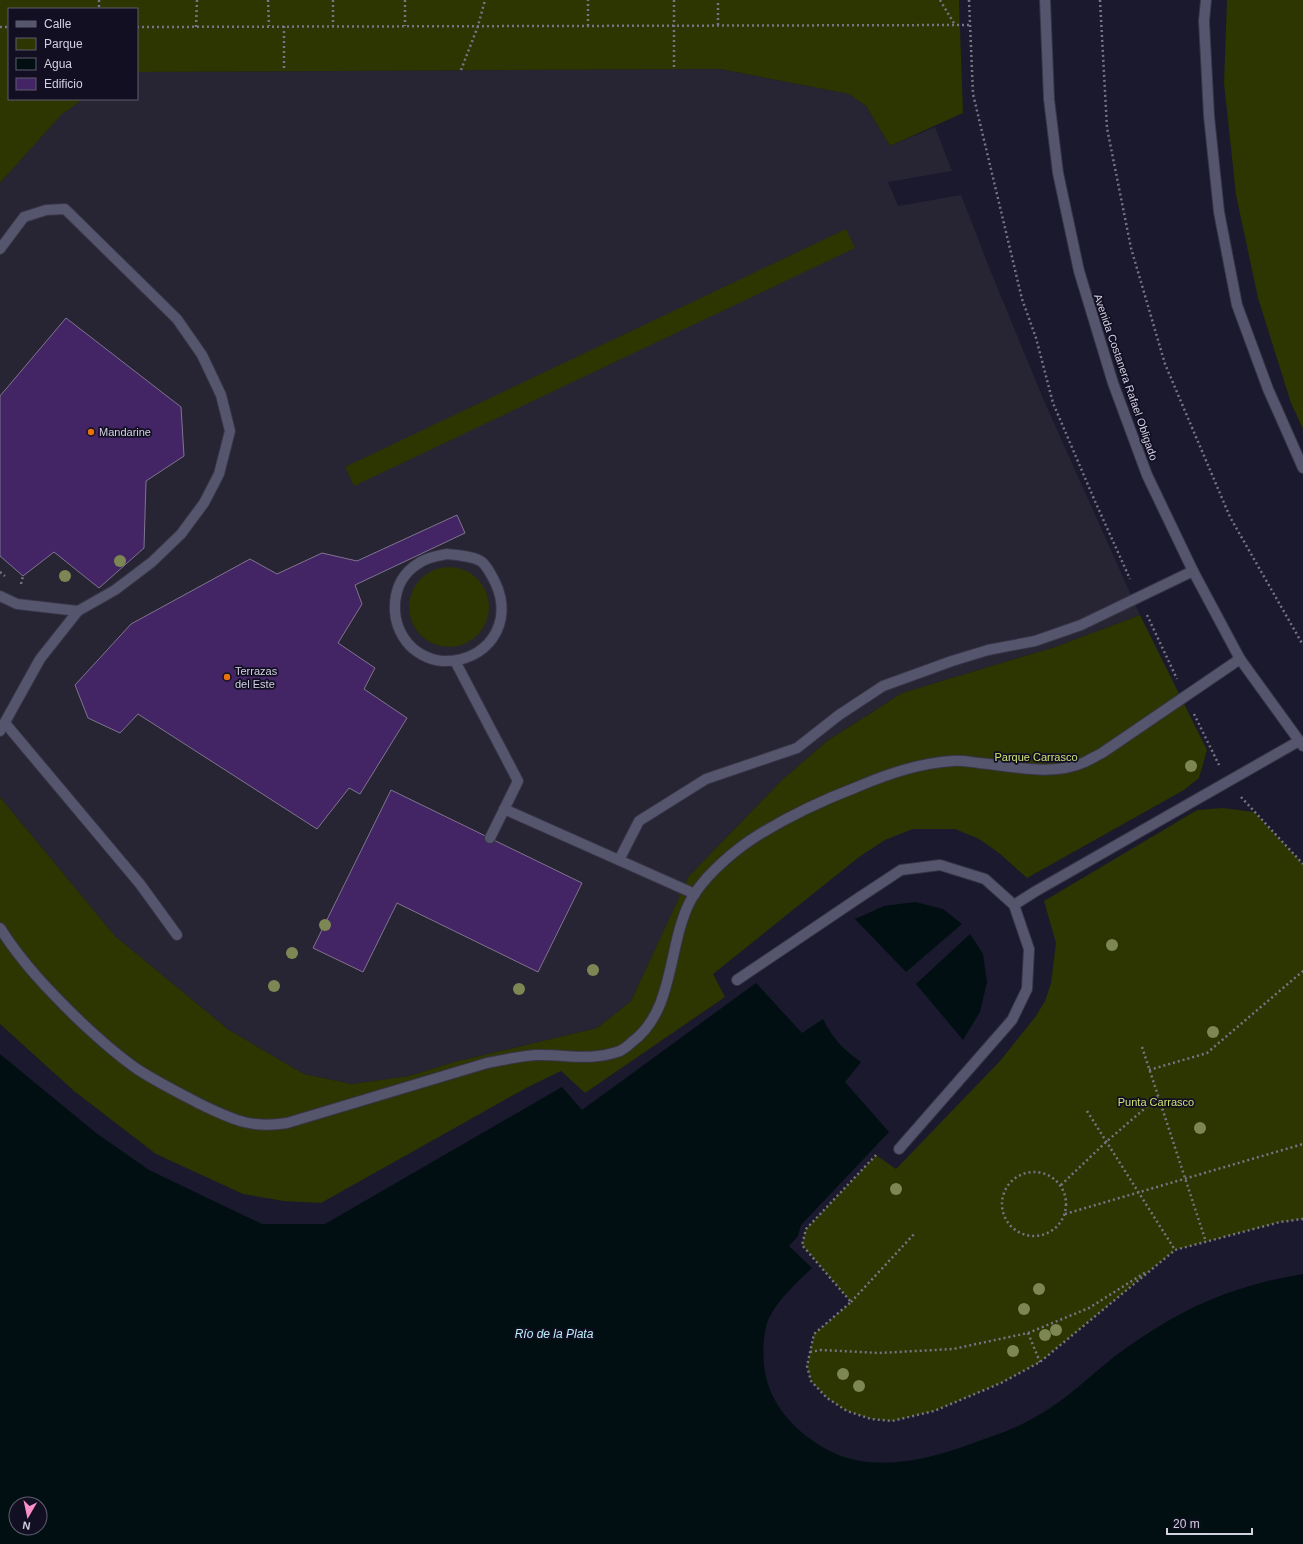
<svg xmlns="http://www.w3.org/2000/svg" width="1303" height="1544" font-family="Arial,sans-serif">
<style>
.commercial{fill:#272434}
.green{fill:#2d3500}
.water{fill:#020f12;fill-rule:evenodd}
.building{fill:#432464;stroke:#7f758e}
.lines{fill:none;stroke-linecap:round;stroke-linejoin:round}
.service-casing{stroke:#373546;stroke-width:12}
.secondary-casing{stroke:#373546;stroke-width:12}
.path{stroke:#767586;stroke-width:2.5;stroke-dasharray:2 3;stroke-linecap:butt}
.service{stroke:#56556e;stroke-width:10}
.secondary{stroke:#56556e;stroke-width:10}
.tree{fill:#7c8753}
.food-dot{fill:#e8710a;stroke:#120f23;stroke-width:1.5}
.labels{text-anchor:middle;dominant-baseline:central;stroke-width:3.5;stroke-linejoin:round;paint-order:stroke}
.street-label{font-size:11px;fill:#d2d1e0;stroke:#120f23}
.poi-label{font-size:11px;fill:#d2d1e0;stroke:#120f23;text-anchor:start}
.park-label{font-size:11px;fill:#cce172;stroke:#120f23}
.water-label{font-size:12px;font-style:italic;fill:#b9eef9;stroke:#120f23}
</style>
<rect width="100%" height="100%" fill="#1a192d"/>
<!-- commercial -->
<path class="commercial" d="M720 69 849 94 866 106 890 146 935 127 952 171 888 182 898 206 961 195 991 272 1045 403 1140 615 1055 647 902 693 827 741 782 780 689 876 631 1001 597 1028 454 1062 409 1076 352 1084 304 1074 229 1030 115 936 0 797V183L61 114 83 99H137V72Z"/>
<!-- green -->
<g class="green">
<path d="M0 0H959L963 113 890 146 866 106 849 94 720 69 137 72V9H9V99H83L61 115 0 183Z"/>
<path d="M1227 0H1303V429L1291 403 1258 298 1236 195 1224 83Z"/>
<path d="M846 229 855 248 354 486 345 467Z"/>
<circle cx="449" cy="607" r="40"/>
<path d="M1140 615 1207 750 1199 778 1184 790 1027 878 999 853 979 839 955 829H913L885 840 859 857 713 974 725 997 585 1093 561 1071 526 1088 321 1203 284 1201 243 1194 156 1154 74 1091 0 1024V797L115 936 229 1030 304 1074 352 1084 409 1076 454 1062 597 1028 631 1001 689 876 782 780 827 741 902 693 1055 647Z"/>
<path d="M1223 808 1254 812 1303 864V1219L1280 1222 1175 1250 1040 1362 1001 1383 934 1411 892 1421 871 1419 847 1411 827 1398 811 1381 807 1366 814 1334 851 1302 802 1245 806 1229 876 1155 896 1169 1000 1061 1036 1016 1045 1001 1051 983 1056 943 1044 901 1197 810Z"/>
</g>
<!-- water -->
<g class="water">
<path d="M915 902 943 909 962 924 906 972 855 919 884 906Z"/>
<path d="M970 934 983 954 987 982 980 1012 963 1040 916 984Z"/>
<path d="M756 983 802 1033 823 1019C832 1038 844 1050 861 1062L845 1082 889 1132 801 1225 798 1236 789 1246 812 1268C797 1282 770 1307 766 1327 763 1339 763 1353 764 1365 767 1397 787 1423 813 1441 864 1478 925 1461 979 1441 999 1434 1019 1427 1037 1416 1066 1400 1090 1376 1115 1356 1138 1339 1163 1323 1188 1310 1224 1292 1264 1280 1303 1274V1544H0V1054L96 1133 149 1170 262 1224H325L562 1087 582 1110ZM16 1504H40V1528H16Z"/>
</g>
<!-- building -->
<g class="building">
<path d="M66 318 181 407 184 456 146 481 144 548 99 588 54 552 23 576 0 556V396Z"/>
<path d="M457 515 465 533 355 585 362 604 338 643 375 668 364 689 407 718 360 794 349 788 317 829 138 714 120 733 88 718 75 685 131 624 250 559 277 574 322 553 357 561Z"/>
<path d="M391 790 582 883 538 972 397 903 363 972 313 948Z"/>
</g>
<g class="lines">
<defs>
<g id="service">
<path d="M1206 0 1204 21 1209 116 1219 212 1237 305 1268 389 1303 468"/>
<path d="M0 249 24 217 46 210 65 209 177 319 202 355 221 395 230 431 219 474 204 503 181 534 152 562 115 590 78 611"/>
<path d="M447 554C456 555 475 556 482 562 487 566 492 576 495 582 515 623 487 663 442 661 429 660 414 652 406 641 389 618 391 582 416 565 425 558 436 556 447 554Z"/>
<path d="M0 596 17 604 78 611 40 659 0 731"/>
<path d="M455 661 518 781 490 838"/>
<path d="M5 723 140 884 177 935"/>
<path d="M504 809 695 894"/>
<path d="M619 860 639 821 706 779 797 748 839 715 883 686 952 661 988 650 1035 641 1081 625 1193 571"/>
<path d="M1014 905 1036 891 1299 741"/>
<path d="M0 928C22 963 51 993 81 1022 98 1038 117 1055 137 1069 157 1082 179 1093 200 1104 232 1119 250 1129 287 1123L487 1063C503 1060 520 1056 536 1055 566 1054 589 1062 620 1051 624 1049 628 1046 632 1042 678 1008 666 937 695 893 710 871 737 848 760 834 791 815 823 800 857 787 887 774 919 763 952 761 961 760 970 762 979 763 1014 766 1051 777 1085 762 1091 759 1096 756 1102 753L1240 659"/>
<path d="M737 980 860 897 901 870 940 865 985 879 1014 905 1029 949 1027 989 1012 1020 899 1149"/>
</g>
<path id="secondary" d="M1045 0 1049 99 1058 173 1079 271 1113 383 1147 475 1193 571 1240 659 1303 746"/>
</defs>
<!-- service casing -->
<use href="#service" class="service-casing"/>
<!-- secondary casing -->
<use href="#secondary" class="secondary-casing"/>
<!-- path -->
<g class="path">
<path d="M99 0V9"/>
<path d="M268 0 269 26"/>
<path d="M333 0V26"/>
<path d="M405 0V26"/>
<path d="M674 0V69"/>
<path d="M940 0 955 25"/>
<path d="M969 0 973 94 1022 299 1036 338 1053 403 1094 499 1130 579"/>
<path d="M1100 0 1107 128 1131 248 1165 364 1230 517 1303 645"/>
<path d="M718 25V0"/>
<path d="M284 26V71"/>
<path d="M588 26V0"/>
<path d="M0 27H9"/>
<path d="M137 27 971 25"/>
<path d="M196 27 197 0"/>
<path d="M461 70 478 26 485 0"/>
<path d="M0 572 5 576"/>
<path d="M21 584 23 576"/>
<path d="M1147 615 1177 679"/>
<path d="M1194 714 1219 765"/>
<path d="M1241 797 1303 864"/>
<path d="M1142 1047 1206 1242"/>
<path d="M1149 1070 1207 1053 1303 971"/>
<path d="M1087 1111 1175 1250"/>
<path d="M876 1155 806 1229 802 1245 851 1302 814 1334 807 1366 811 1381 827 1398 847 1411 871 1419 892 1421 934 1411 1001 1383 1040 1362 1175 1250 1280 1222 1303 1219"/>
<circle cx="1034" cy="1204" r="32"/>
<path d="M1061 1185 1106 1142 1158 1097"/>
<path d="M1065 1214 1303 1144"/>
<path d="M851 1302 915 1233"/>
<path d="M1028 1333 1040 1362"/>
<path d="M810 1352 821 1350 879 1353 953 1349 1028 1333 1089 1308 1146 1272"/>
</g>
<!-- service -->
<use href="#service" class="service"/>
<!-- secondary -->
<use href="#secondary" class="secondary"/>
</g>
<!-- trees -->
<g class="tree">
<circle cx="120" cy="561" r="6"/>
<circle cx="65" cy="576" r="6"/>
<circle cx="1191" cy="766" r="6"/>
<circle cx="325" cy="925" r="6"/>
<circle cx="1112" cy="945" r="6"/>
<circle cx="292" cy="953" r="6"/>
<circle cx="593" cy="970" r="6"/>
<circle cx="274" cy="986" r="6"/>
<circle cx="519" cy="989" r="6"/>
<circle cx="1213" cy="1032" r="6"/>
<circle cx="1200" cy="1128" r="6"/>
<circle cx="896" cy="1189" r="6"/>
<circle cx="1039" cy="1289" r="6"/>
<circle cx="1024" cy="1309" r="6"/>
<circle cx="1056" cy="1330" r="6"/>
<circle cx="1045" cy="1335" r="6"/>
<circle cx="1013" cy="1351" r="6"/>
<circle cx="843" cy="1374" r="6"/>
<circle cx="859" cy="1386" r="6"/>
</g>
<!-- markers -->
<g class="food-dot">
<circle cx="91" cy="432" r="4"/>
<circle cx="227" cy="677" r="4"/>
</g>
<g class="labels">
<!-- street labels -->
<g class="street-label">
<text transform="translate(1126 377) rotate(71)">Avenida Costanera Rafael Obligado</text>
</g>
<!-- poi labels -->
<g class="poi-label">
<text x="99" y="432">Mandarine</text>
<text x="235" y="671">Terrazas<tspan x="235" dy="13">del Este</tspan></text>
</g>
<!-- park labels -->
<g class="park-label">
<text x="1036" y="757">Parque Carrasco</text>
<text x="1156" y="1102">Punta Carrasco</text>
</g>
<!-- water labels -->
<g class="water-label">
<text x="554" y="1334">Río de la Plata</text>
</g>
</g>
<!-- legend -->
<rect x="8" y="8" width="130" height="92" fill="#120f23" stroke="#5f5d6f"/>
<rect x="16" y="21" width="20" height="6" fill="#56556e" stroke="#5f5d6f"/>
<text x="44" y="28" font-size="12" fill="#d2d1e0">Calle</text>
<rect x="16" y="38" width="20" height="12" fill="#2d3500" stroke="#5f5d6f"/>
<text x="44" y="48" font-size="12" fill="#d2d1e0">Parque</text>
<rect x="16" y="58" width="20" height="12" fill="#020f12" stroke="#5f5d6f"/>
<text x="44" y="68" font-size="12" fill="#d2d1e0">Agua</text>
<rect x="16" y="78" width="20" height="12" fill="#432464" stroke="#5f5d6f"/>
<text x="44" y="88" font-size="12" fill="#d2d1e0">Edificio</text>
<!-- north arrow -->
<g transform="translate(28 1516) rotate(189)"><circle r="19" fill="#120f23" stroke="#5f5d6f"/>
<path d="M0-3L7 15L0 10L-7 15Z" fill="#f990ca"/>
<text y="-6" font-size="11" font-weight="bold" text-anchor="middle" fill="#d2d1e0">N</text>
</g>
<!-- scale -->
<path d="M1167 1528v6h85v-6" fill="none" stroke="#d2d1e0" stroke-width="2"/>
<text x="1173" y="1528" font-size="12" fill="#d2d1e0" stroke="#120f23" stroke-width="3" paint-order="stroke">20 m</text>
</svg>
